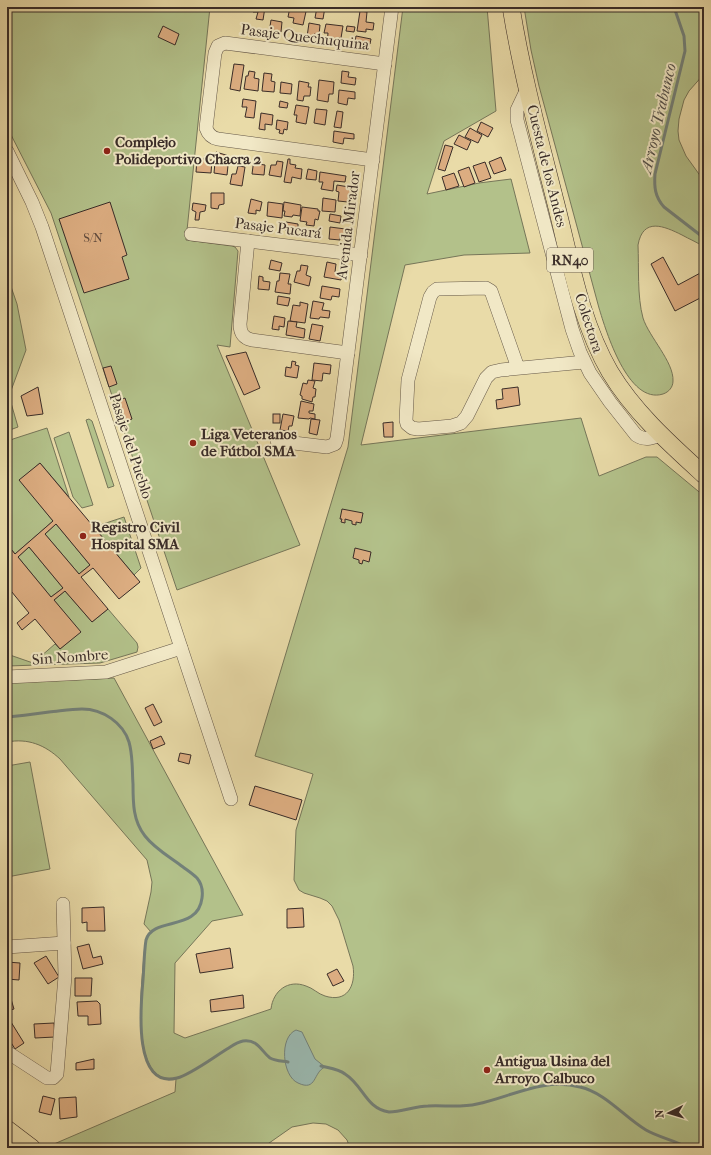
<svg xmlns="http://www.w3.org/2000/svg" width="711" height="1155" font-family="'IM FELL French Canon',serif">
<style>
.green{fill:#b3c18a;stroke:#767659}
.water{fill:#9ab9b1;stroke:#73817a}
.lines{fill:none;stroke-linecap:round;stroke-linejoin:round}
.stream{stroke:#73817a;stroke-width:3}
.building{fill:#dcad81;stroke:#392c28;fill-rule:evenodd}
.minor-casing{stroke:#655848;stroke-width:14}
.major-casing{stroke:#392c28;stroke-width:18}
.minor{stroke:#f1e8c6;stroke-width:13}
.major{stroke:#e9dba8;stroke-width:17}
.poi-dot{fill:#8f2418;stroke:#f1e8c6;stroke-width:1.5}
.labels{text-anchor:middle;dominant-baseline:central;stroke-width:4;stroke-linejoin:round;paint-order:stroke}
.number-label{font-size:13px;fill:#624c3e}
.shield{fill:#f1e8c6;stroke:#706457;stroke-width:1}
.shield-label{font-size:14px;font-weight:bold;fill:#392c28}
.street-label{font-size:15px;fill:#392c28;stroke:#f1e8c6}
.poi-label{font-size:15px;font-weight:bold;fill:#392c28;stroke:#f1e8c6;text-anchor:start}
.water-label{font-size:16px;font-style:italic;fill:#514f4a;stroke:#f1e8c6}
</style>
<rect width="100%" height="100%" fill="#e9dba8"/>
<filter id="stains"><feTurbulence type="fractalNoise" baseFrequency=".005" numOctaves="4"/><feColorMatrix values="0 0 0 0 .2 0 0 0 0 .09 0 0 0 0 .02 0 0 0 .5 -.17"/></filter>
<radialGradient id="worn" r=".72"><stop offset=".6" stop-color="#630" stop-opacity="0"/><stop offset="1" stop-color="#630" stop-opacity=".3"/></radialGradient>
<!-- green -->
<g class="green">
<path d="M7 7H210L186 240 232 246 235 247 238 251 230 347 217 345 300 545 177 590 51 213 7 127Z"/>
<path d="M403 7H487L496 111 444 141 427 194 479 183 511 179 530 253 464 255 405 265 361 445 581 418 599 476 646 457H657L704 496V1148H350L347 1140 338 1130 326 1124 313 1123 292 1127 262 1148H223L214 1145 176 1144 166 1148H57L54 1144 175 1092 176 1079C171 1079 165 1079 161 1077 130 1061 143 973 145 944L147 937 151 932 144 924 151 892 152 882 147 860 60 759C45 745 28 738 7 742V683L114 678 243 915 212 921 175 963 174 1033 185 1038 271 1009C273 991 288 979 306 986 313 988 318 994 325 996 347 1003 356 986 353 966L339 920 332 906 327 901 320 898 304 893 299 890 294 880 296 830 313 774 255 756 348 447Z"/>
<path d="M524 7H704V74L689 91 684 100 679 119 678 131 679 140 686 156 704 181V247C697 242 689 239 682 235 664 226 643 217 638 245 639 267 637 296 643 318 649 337 674 362 673 381 673 387 669 392 663 394 628 405 606 331 599 308L539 86 531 50Z"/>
<path d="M7 275 17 304 26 350 9 396 18 427 7 431Z"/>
<path d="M89 419 92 421 114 486 108 488 86 420Z"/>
<path d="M47 428 69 497 40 463 20 480 53 521 15 554 7 544V443L13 439Z"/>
<path d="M69 432 93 505 82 508 73 497 54 438Z"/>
<path d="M124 517 141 568 134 575 94 527Z"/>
<path d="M56 524 90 565 79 574 45 534Z"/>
<path d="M29 547 63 588 51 597 18 557Z"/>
<path d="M65 591 92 622 108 609 137 643 138 647 137 652 100 663 7 666V654L33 663 55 644 60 649 80 632 54 600Z"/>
<path d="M30 762 50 869 7 877V766Z"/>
</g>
<!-- water -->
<path class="water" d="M296 1030 302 1032 315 1059 325 1067C313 1072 317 1092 298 1083 282 1076 279 1037 296 1030Z"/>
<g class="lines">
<!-- stream -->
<g class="stream">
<path d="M674 7 684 36 685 51 655 174C654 187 655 197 664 207L704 238"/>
<path d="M7 717C21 716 35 714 49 712 60 711 71 709 82 709 103 709 123 723 129 742 133 756 132 770 133 784 133 803 133 821 145 836 155 849 170 857 183 867 187 870 193 874 197 878 202 884 203 891 202 898 198 932 153 916 146 940 144 953 144 967 143 980 141 1003 132 1090 177 1078 190 1075 214 1057 227 1049 232 1046 237 1042 243 1041 258 1039 261 1051 270 1058 275 1061 282 1061 288 1062"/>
<path d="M321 1066C329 1068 339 1069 345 1074 363 1085 366 1109 389 1112 402 1112 415 1106 428 1106 444 1105 460 1108 477 1104 511 1097 544 1077 580 1087 606 1093 624 1117 646 1130 660 1138 675 1140 688 1148"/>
</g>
</g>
<!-- building -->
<g class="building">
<path d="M254 7H265L263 20 256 19 258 12H253Z"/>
<path d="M290 7H307L303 25 293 23 294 18 288 17Z"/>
<path d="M317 7H325L323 19 315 18Z"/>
<path d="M360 11 367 12 366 22 374 23 373 30 366 29V32L357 31Z"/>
<path d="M271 20 282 22 281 32 277 31V34L269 33Z"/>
<path d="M309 23 320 25 319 35 314 34V37H307Z"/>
<path d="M326 24 343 26 341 38H337L336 46 327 44 328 33H324Z"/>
<path d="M163 26 179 34 175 45 158 37Z"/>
<path d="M347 26 355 27 354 32 346 31Z"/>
<path d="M356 36 371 39 370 44 363 43 362 48 354 47Z"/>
<path d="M234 64 244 65 240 91 230 89Z"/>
<path d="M249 71 255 72 254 78 259 79 258 91 244 89 246 76H248Z"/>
<path d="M342 71 349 72 348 77 356 78 355 85 341 83Z"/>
<path d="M264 73 272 74 271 81 275 82 274 92 262 91Z"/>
<path d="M319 80 334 82 333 94H329L328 102 317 100Z"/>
<path d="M299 81 309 83 308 87H311L310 96H304L303 101 297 100Z"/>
<path d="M281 82 292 84 291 94 280 93Z"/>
<path d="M339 90 355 92V99L348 98 347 105 338 103Z"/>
<path d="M243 99 256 101 254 118 245 117 247 107H242Z"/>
<path d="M280 101 288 103 287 108 279 107Z"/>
<path d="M296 105 309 107 306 124 296 122 297 115H294Z"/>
<path d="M316 109 327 110 325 125 314 123Z"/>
<path d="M337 111 343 112 341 128 334 127Z"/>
<path d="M261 113 273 115 272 125 265 124V130L259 129Z"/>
<path d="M277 120 288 122 287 130 284 129 283 134 279 133 280 130 276 129Z"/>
<path d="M481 122 493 128 488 137 477 131Z"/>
<path d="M470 128 482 135 478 143 465 137Z"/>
<path d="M334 131 354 134V139L344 138 343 144 333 142Z"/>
<path d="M459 135 471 141 467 150 454 144Z"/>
<path d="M445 145 453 147 445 171 438 169Z"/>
<path d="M216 152 229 156 227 175 214 173Z"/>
<path d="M209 154V160H212L211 173 196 172 197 159H204L205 155Z"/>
<path d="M501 157 506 170 494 174 489 162Z"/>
<path d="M254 159 258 160V164L265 165 264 175 252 174Z"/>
<path d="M288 159H290V164L296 165 295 168 302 169 301 179 292 177 291 183 284 182Z"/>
<path d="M277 161 283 162 281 177 269 175 271 165H276Z"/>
<path d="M485 162 491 178 479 182 473 166Z"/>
<path d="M238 166 245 167 242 186 230 184 232 174H236Z"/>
<path d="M469 167 475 183 464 187 458 171Z"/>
<path d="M308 169 317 171 316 180 306 179Z"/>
<path d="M320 172 346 176 345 182 334 181 333 191 321 189 323 182H319Z"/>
<path d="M454 173 459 186 446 190 442 177Z"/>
<path d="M337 185 355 188 353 198 349 197 348 202 338 201 339 192 336 191Z"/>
<path d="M211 193H224V204L219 205 218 209 211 208Z"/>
<path d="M323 198 336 200 335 212 322 211Z"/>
<path d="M251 199 262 202 260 211 256 210V214L248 213Z"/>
<path d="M110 202 127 255 122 257 129 279 84 293 59 219Z"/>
<path d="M268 202 283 204 282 218 267 216Z"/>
<path d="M284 202 301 205 300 216 293 215 292 217 284 216 285 211H283Z"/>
<path d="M193 203 206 205 205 211 200 212 199 220H195L196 212 192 210Z"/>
<path d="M302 207 318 209V211H320L318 220 315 219 314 226 306 225 307 222 300 221Z"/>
<path d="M330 214 341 216 340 223 329 221Z"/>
<path d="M286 222 298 224V232L285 230Z"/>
<path d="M330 227 353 230 352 236 340 234V240L329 239Z"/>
<path d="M663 257 678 285 704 271V296L675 311 651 264Z"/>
<path d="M271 260 282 263 280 271 269 269Z"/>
<path d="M327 262 336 264 335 272 342 273 341 280 324 277Z"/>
<path d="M301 265 308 266 306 275 311 277 309 286 294 282 297 271H300Z"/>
<path d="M280 273 290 274 288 284H291L290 294 275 292 277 281H279Z"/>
<path d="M259 276 263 277V281L270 282 269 290 258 289Z"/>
<path d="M322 286 340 289 339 297 332 296 331 300 320 298Z"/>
<path d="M278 296 290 298 288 306 277 304Z"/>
<path d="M313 301 324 303 322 310 330 311 329 318 320 317 319 319 310 318Z"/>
<path d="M300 302 308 304 305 323 290 321 293 305 300 306Z"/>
<path d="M274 316 285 318 284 327 279 326V330L272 329Z"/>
<path d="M288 321 297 322 296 327 305 329 304 338 286 335Z"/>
<path d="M312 324 323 326 320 341 309 339Z"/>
<path d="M246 352 260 388 244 395 226 356Z"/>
<path d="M292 361 296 362 295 365 299 366 297 378 285 376 286 367 291 368Z"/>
<path d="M314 363 331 365 330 374 323 373 322 381 312 380Z"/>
<path d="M111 366 117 384 109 387 103 368Z"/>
<path d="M308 380 315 381 313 388 316 389 315 397H313L312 402 302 399V396L300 395 303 383 307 384Z"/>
<path d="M38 387 43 414 27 416 21 396Z"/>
<path d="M518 387 520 405 497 409 496 400 503 399 502 389Z"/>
<path d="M125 398 132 419 121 423 114 402Z"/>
<path d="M301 401 314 404 313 411H309V413L315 414V419L310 418 309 419 298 418Z"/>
<rect x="273" y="414" width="7" height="9"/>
<path d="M283 414 294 416 292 426H289L288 431 280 430Z"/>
<path d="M311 419 320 420 317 435 309 433Z"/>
<path d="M393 422V437H384L383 423Z"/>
<path d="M40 463 140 582 119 599 93 568 81 577 108 609 92 622 65 591 54 600 81 632 60 649 35 619 22 630 17 623 29 613 7 586V544L15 554 53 521 19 480ZM56 524 90 565 79 574 45 534ZM29 547 63 588 51 597 18 557Z"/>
<path d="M342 509 363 513 361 523 356 522V525L352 524V521L345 519V523L341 522 342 519H340Z"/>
<path d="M355 548 371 552 369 562 363 560 362 564 359 563V560L353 558Z"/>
<path d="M153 704 162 722 154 726 145 708Z"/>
<path d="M161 736 165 744 153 749 150 741Z"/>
<path d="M180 753 191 755 189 764 178 761Z"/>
<path d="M255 786 302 800 296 820 249 805Z"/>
<path d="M104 907 105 931H87V922L82 923V908Z"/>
<path d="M303 908 304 927 287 928V909Z"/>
<path d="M89 944 93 958 101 956 103 964 83 969 77 947Z"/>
<path d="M230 948 233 968 200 973 196 954Z"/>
<path d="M46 956 59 977 48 984 34 963Z"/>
<path d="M7 962 20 963 19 980 7 979Z"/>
<path d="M337 969 344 981 333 986 327 974Z"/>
<path d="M75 978H92L91 996H75Z"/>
<path d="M7 989H8L14 1009 7 1011Z"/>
<path d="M243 995 244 1008 211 1012 210 1000Z"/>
<path d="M97 1001 100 1004 101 1024 88 1025V1016H78L77 1002Z"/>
<path d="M11 1022 24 1043 15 1049 7 1036V1024Z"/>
<path d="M54 1023 55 1037 35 1038 34 1024Z"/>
<path d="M94 1059V1069L76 1070V1063Z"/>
<path d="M43 1096 55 1099 51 1115 39 1112Z"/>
<path d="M76 1097 77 1117 60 1119 59 1098Z"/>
</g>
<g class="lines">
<defs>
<g id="minor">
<path d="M527 89 517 110V120L572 329 580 352 590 373 610 402 636 435C645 441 652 438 661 435"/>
<path d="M7 151 32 202 42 227 231 799"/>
<path d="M373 160 218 139C212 138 208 134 206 128L215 53 218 46 225 43 385 64"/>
<path d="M191 234 361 255"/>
<path d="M248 241 240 324C240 333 243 338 252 340L348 353"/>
<path d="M518 368 491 291 486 288 437 289 433 292 430 297 408 380 406 420 407 424 412 428 418 429 452 426 461 423 467 416 486 378 492 372 501 370 584 362"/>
<path d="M277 441 327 447 335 444 337 438 392 7"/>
<path d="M7 677 106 672 181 648"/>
<path d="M7 947 64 943"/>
<path d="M7 1052 47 1078H53L57 1074 65 976 63 904"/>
</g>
<g id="major">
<path d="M511 7C522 75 540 141 557 208 571 264 581 322 610 372 634 412 670 444 704 475"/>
<path d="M7 1129 32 1148"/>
</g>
</defs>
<!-- minor casing -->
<use href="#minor" class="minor-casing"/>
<!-- major casing -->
<use href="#major" class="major-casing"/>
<!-- minor -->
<use href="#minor" class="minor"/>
<!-- major -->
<use href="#major" class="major"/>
</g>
<!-- markers -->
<g class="poi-dot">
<circle cx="107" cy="151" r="4"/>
<circle cx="193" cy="443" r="4"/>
<circle cx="83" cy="536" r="4"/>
<circle cx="487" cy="1070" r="4"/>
</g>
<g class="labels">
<!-- number labels -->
<g class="number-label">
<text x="93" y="237">S/N</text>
</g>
<!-- shield labels -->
<rect class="shield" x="547" y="248" width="46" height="24" rx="3"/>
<g class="shield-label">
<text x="570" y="260">RN40</text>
</g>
<!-- street labels -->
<g class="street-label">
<text transform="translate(305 37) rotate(7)">Pasaje Quechuquina</text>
<text transform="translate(547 166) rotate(76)">Cuesta de los Andes</text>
<text transform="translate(348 225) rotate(-83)">Avenida Mirador</text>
<text transform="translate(278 228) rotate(7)">Pasaje Pucará</text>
<text transform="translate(589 323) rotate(72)">Colectora</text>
<text transform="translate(131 446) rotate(72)">Pasaje del Pueblo</text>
<text transform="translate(70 657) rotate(-4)">Sin Nombre</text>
</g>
<!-- poi labels -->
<g class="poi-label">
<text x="115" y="142">Complejo<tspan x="115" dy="17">Polideportivo Chacra 2</tspan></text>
<text x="201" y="434">Liga Veteranos<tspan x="201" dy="17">de Fútbol SMA</tspan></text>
<text x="91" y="527">Registro Civil<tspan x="91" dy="17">Hospital SMA</tspan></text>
<text x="495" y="1061">Antigua Usina del<tspan x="495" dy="17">Arroyo Calbuco</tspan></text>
</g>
<!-- water labels -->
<g class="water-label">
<text transform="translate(658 118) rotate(-77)">Arroyo Trabunco</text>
</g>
</g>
<!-- margin -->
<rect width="711" height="1155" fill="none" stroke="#e9dba8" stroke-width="24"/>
<rect x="8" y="8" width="695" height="1139" fill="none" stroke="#392c28" stroke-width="2"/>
<rect x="12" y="12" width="687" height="1131" fill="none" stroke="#392c28"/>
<!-- north arrow -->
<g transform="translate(669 1113) rotate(265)" stroke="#f1e8c6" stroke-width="3" paint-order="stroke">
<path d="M0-3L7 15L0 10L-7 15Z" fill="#392c28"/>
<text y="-6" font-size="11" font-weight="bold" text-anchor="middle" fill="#392c28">N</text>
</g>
<rect width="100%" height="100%" filter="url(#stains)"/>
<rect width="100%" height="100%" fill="url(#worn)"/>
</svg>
